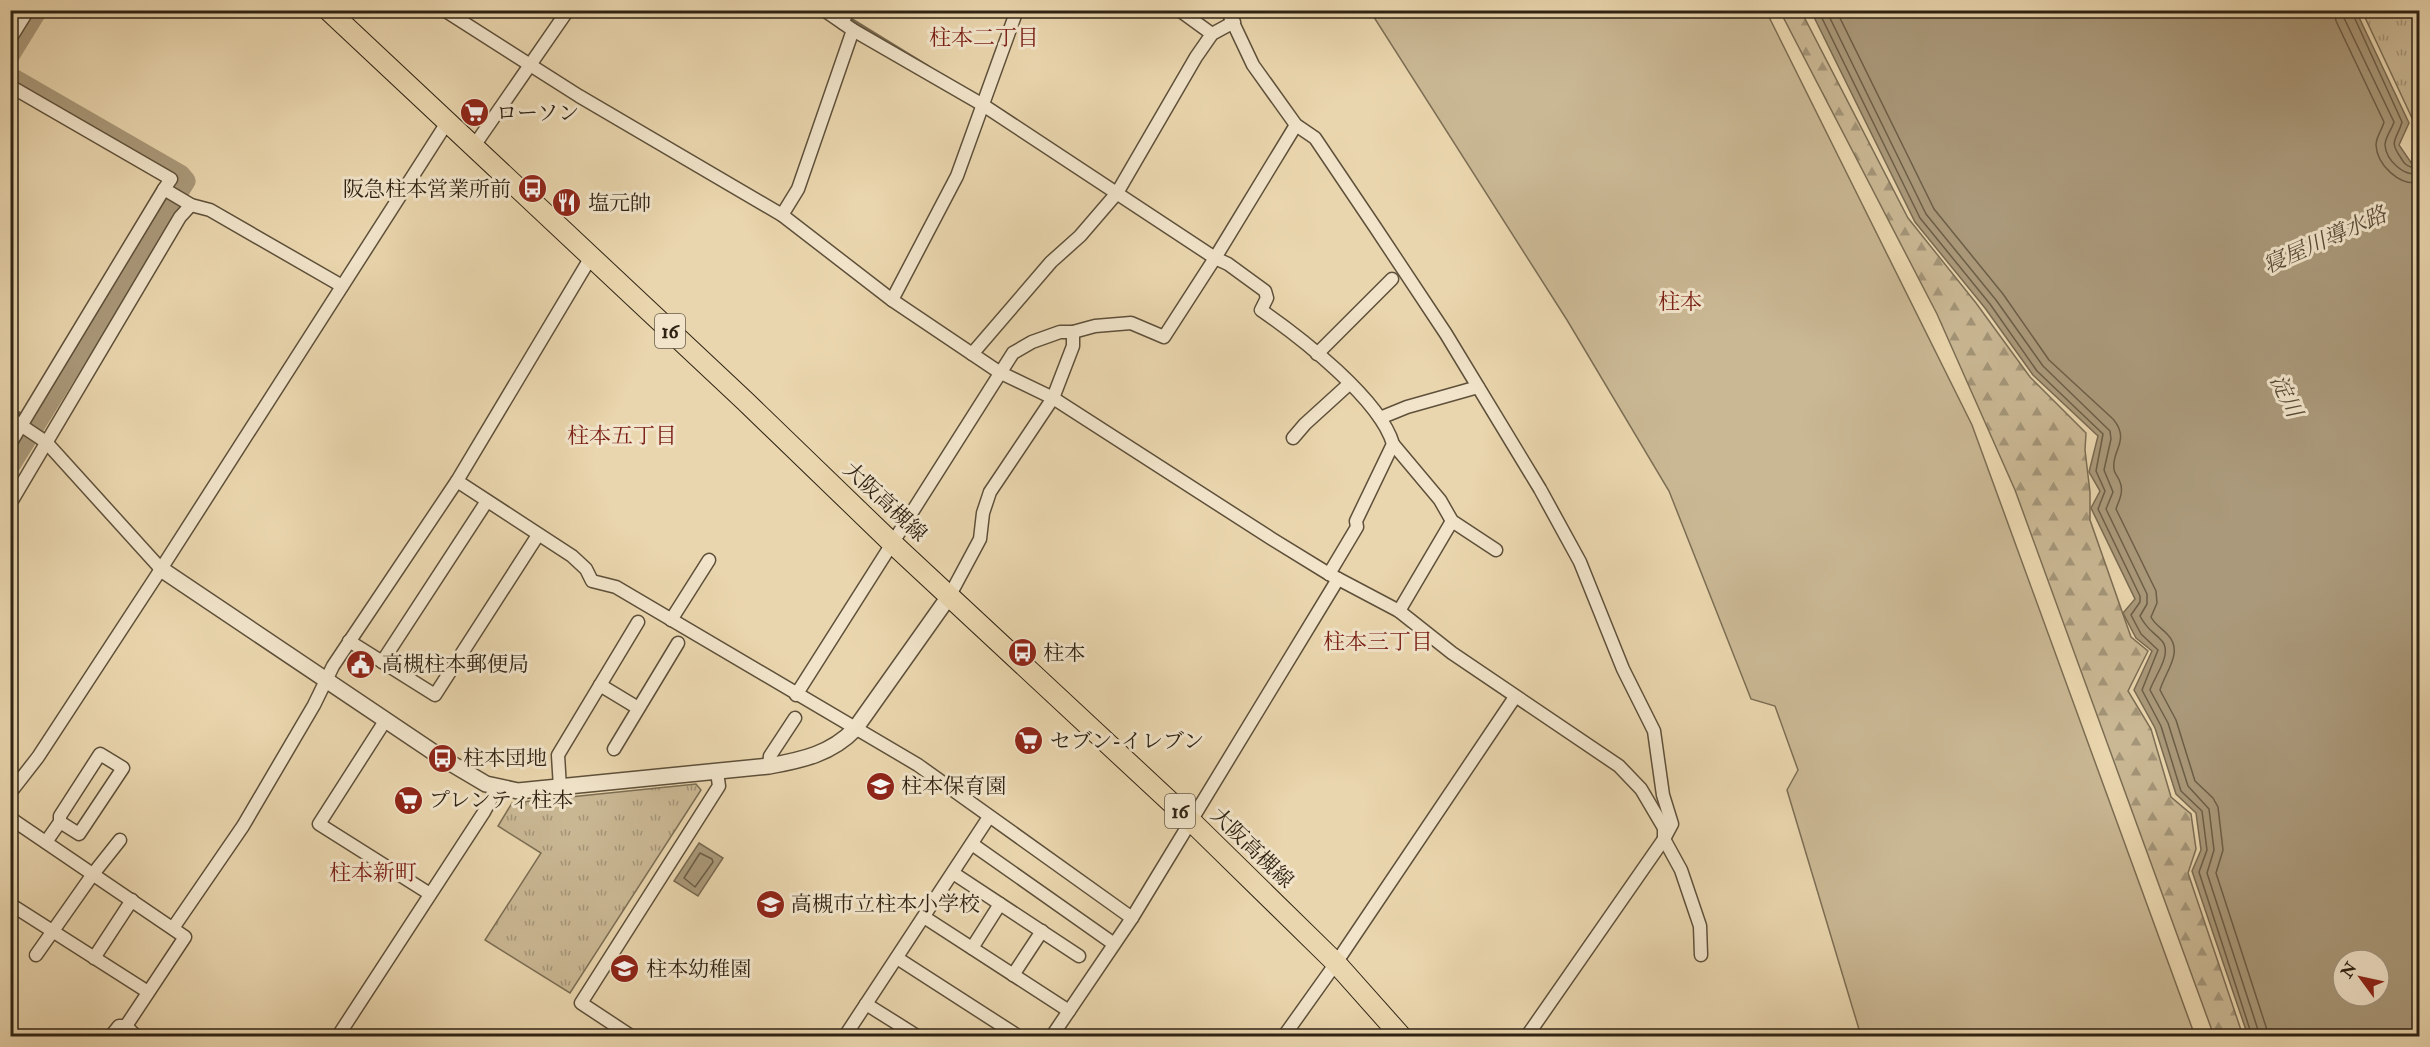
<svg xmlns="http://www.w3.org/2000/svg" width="2430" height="1047" font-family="'IM FELL Double Pica','Noto Serif JP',serif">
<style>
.grass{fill:#cab894;stroke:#7c6e54;stroke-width:1.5}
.forest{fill:url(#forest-firs);stroke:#7c6e54;stroke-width:1.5}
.park{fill:url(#park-tufts);stroke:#7c6e54;stroke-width:1.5}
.water{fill:#aa997a;stroke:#796a51;stroke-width:1.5;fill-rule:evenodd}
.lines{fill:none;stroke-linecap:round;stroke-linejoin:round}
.shore{stroke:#6c5e47;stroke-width:1.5}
.stream{stroke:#796a51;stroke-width:4}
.river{stroke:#aa997a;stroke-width:21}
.minor-casing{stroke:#5e503a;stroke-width:15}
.tertiary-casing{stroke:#5e503a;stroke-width:18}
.primary-casing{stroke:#2f2314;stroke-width:22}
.minor{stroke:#f1e4ca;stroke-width:12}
.tertiary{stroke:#f1e4ca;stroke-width:15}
.primary{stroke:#ead6ae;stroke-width:20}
.labels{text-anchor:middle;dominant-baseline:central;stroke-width:6;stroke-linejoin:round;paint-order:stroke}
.shield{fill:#f1e4ca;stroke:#695d4b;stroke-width:1.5}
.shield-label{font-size:20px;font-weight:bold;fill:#2f2314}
.poi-label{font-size:21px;fill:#2f2314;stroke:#f1e4ca;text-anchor:start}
.street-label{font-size:21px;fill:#2f2314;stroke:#f1e4ca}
.neighbourhood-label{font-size:22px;fill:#7a1f14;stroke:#f1e4ca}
.water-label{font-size:22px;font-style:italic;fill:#5a4c38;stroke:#f1e4ca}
</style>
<defs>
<pattern id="forest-firs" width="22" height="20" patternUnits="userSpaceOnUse" patternTransform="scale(1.5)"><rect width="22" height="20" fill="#cab894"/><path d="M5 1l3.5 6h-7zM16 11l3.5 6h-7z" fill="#a49578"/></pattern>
<pattern id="park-tufts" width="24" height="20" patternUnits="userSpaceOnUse" patternTransform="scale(1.5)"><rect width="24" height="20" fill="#cab894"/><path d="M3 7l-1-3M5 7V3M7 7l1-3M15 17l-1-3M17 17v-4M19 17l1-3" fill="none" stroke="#a49578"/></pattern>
</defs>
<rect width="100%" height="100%" fill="#ead6ae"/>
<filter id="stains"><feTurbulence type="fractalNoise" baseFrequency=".00333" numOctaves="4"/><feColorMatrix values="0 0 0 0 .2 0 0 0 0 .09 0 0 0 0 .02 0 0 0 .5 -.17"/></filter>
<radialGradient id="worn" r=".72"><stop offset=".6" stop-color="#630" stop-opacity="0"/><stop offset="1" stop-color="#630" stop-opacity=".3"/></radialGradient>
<!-- grass -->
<path class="grass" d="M1370 11H1766L1972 425 2195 1036H1861L1787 790 1798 770 1775 706 1751 699 1669 491 1567 320Z"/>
<!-- forest -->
<path class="forest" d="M1780 11H1801L1908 218 1976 303 2030 377 2086 433 2085 450 2090 492V520L2131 637 2148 651 2128 691 2151 729 2171 797 2191 814 2196 849 2188 873 2243 1036H2214L2015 490 1937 314Z"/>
<!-- park -->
<g class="park">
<path d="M2362 11H2419V133Z"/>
<path d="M696 784 701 790 570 993 485 940 541 853 498 826 512 803Z"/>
</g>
<!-- water -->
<g class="water">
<path d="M1811 11H2356L2409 123 2399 145 2412 164 2413 135 2419 144V1036H2248L2192 871 2201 850 2196 813 2176 794 2155 728 2134 690 2152 651 2136 638 2123 613 2135 599 2091 508 2100 491 2089 472 2098 436 2033 375 1985 308 1915 222ZM2343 960H2379V996H2343Z"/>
<path d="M699 843 723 858 698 896 674 881Z"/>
</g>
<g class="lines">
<!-- shore -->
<g class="shore">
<path d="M1818 10 1920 218 1990 304 2037 371 2103 434 2096 471 2105 491 2098 509 2140 596V602L2131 615 2141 634 2158 650 2142 690 2161 726 2181 791 2202 811 2207 850 2199 872 2252 1036"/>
<path d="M1826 10 1926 214 1996 300 2043 366 2110 431 2111 439 2104 470 2113 492 2106 509 2147 594V604L2140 616C2148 631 2152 630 2162 641 2173 654 2154 677 2150 690L2168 723 2188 786 2209 809 2214 850 2207 873 2260 1036"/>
<path d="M1836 10 1934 209 2003 294 2049 360 2113 419C2131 440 2111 451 2114 469 2114 473 2119 478 2120 482 2124 492 2119 500 2116 509L2156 591 2157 603 2151 617C2155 625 2162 628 2168 635 2184 652 2165 672 2160 690L2176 720 2195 781 2213 798 2218 807 2223 850 2216 873 2269 1036"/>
<path d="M2334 10 2336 21 2384 122C2382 130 2376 137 2376 145 2377 165 2400 187 2420 182"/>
<path d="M2343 10 2344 18 2394 122C2392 129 2385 137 2385 145 2386 160 2405 179 2420 172"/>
<path d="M2351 10 2402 122C2397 140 2388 140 2401 158 2404 163 2405 165 2411 167L2418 162 2420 147"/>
<path d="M700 853 712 859 713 862 695 887 684 878Z"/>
</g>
<!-- stream -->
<g class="stream">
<path d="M850 17V19L928 67"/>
<path d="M10 408 37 424"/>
</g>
<!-- river -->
<g class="river">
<path d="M10 54 37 10"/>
<path d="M10 77 180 175 185 181 10 465"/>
</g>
<defs>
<g id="minor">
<path d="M444 10 579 96 782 215 892 300"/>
<path d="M824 10 853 30 983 105 1215 258 1228 264 1265 291 1267 298 1261 310C1300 337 1380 399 1393 444L1356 521 1357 527 1329 574"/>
<path d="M1017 10 957 176 892 300 999 372 1053 398 1272 539 1329 574 1399 611 1452 653 1619 766 1641 789 1664 828V839L1681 870 1700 926 1701 955"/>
<path d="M1179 10 1212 34"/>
<path d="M1227 10 1253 65 1296 125 1315 138 1375 227 1446 334 1540 489 1580 562 1623 669 1654 731 1663 795 1672 824 1664 839 1527 1036"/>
<path d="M843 23 847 10"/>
<path d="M10 39 28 10"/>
<path d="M10 86 171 179 164 189 191 205 210 210 342 286"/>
<path d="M474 146 568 10"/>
<path d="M782 215 798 189 853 30"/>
<path d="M972 354 1051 262 1080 236 1117 193 1196 57 1212 34 1234 22"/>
<path d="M1317 354 1392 279"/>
<path d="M10 418 46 442 161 569"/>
<path d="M1380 418 1407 407 1478 387"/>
<path d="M1293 438 1305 424 1349 384"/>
<path d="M10 444 164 189"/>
<path d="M1393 444 1440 500 1452 521 1496 550"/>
<path d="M457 481 572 556 586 569 592 581 616 587 918 765 1132 918"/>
<path d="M10 504 180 217 191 205"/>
<path d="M950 595 980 539 983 513 990 492 1053 398 1073 346V332"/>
<path d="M1399 611 1452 521"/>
<path d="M671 620 709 560"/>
<path d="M349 641 435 695 538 535"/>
<path d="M382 662 487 501"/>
<path d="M600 685 638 708"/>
<path d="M796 695 1013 353 1032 342 1060 332H1073L1095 326 1131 323 1164 337 1215 258 1296 125"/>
<path d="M385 721 319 824 430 894"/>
<path d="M614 749 678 643"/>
<path d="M769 766 770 756 795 718"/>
<path d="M560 788 558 755 638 622"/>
<path d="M10 793 38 757 161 569 448 121"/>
<path d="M10 818 185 937 126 1026H119L111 1036"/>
<path d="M46 842 60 822 79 834 123 768 100 754 60 816V822"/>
<path d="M972 844 1114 944"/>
<path d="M953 873 1079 956"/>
<path d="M10 904 148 992"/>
<path d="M924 917 1069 1011"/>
<path d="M173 928 243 826 314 705 333 666 457 481 591 257"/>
<path d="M972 948 1000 904"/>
<path d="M36 955 93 874 120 840"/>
<path d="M94 958 132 900"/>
<path d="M897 958 1018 1036"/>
<path d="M1013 975 1042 931"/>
<path d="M866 1004 917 1036"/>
<path d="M126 1026 136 1036"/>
<path d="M338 1036 484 812 497 788"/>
<path d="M631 1036 581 1003 719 786 717 772"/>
<path d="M845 1036 989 817"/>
<path d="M1052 1036 1132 918 1338 579"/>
<path d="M1284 1036 1336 963 1515 697"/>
</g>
<path id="tertiary" d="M161 569 442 758 486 784 518 791 769 766C802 760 831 754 855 729L950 595"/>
<path id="primary" d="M328 10 745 401 891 542 1192 822 1336 963 1401 1036"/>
</defs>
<!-- minor casing -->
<use href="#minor" class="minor-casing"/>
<!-- tertiary casing -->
<use href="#tertiary" class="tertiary-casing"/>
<!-- primary casing -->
<use href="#primary" class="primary-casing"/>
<!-- minor -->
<use href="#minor" class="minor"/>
<!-- tertiary -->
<use href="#tertiary" class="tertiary"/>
<!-- primary -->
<use href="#primary" class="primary"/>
</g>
<!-- icons -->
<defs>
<symbol id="supermarket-disc" viewBox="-11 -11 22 22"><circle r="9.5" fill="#8f2418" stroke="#f1e4ca"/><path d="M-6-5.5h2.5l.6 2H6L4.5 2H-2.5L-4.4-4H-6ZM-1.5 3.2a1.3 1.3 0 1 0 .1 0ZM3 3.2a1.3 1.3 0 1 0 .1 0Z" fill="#fff"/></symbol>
<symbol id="bus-disc" viewBox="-11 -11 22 22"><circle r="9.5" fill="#8f2418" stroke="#f1e4ca"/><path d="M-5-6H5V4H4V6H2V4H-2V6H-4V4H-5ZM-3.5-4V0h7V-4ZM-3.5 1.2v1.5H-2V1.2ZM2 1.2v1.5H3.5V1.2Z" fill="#fff"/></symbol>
<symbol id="restaurant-disc" viewBox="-11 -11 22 22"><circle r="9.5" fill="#8f2418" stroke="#f1e4ca"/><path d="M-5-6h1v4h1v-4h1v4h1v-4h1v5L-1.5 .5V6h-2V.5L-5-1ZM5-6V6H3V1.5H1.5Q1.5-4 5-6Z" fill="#fff"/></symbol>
<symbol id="civic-disc" viewBox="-11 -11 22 22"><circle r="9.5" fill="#8f2418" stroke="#f1e4ca"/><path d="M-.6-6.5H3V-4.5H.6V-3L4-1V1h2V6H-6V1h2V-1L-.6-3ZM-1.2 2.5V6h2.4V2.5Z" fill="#fff"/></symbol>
<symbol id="school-disc" viewBox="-11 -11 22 22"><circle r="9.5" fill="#8f2418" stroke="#f1e4ca"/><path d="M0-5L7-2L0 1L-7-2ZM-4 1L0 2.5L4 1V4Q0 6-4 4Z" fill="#fff"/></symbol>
</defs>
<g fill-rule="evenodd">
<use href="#supermarket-disc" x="458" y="96" width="33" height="33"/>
<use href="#bus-disc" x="516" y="172" width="33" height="33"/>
<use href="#restaurant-disc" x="550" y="186" width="33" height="33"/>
<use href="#bus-disc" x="1006" y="636" width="33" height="33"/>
<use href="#civic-disc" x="344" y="648" width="33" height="33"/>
<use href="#supermarket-disc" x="1012" y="724" width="33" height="33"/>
<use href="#bus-disc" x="426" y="742" width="33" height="33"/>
<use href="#school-disc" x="864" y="770" width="33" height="33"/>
<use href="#supermarket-disc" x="392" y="784" width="33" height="33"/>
<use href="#school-disc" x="754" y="888" width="33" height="33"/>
<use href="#school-disc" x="608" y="952" width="33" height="33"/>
</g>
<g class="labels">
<!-- shield labels -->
<g class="shield">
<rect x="655" y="314" width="30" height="34" rx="4.5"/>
<rect x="1165" y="794" width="30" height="34" rx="4.5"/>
</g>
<g class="shield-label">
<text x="670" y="331">16</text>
<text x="1180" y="811">16</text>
</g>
<!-- poi labels -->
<g class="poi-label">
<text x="496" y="113">ローソン</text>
<text x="511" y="189" text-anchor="end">阪急柱本営業所前</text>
<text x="588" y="203">塩元帥</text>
<text x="1043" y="653">柱本</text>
<text x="382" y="664">高槻柱本郵便局</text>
<text x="1050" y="741">セブン-イレブン</text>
<text x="463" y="758">柱本団地</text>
<text x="901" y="786">柱本保育園</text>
<text x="429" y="800">プレンティ柱本</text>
<text x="791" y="904">高槻市立柱本小学校</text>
<text x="646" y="969">柱本幼稚園</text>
</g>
<!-- street labels -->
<g class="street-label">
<text transform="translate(885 502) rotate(43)">大阪高槻線</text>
<text transform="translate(1252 848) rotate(44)">大阪高槻線</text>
</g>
<!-- neighbourhood labels -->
<g class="neighbourhood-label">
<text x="984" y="38">柱本二丁目</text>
<text x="1680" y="302">柱本</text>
<text x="622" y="436">柱本五丁目</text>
<text x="1378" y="642">柱本三丁目</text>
<text x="373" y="873">柱本新町</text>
</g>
<!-- water labels -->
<g class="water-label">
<text transform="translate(2325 240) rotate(-24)">寝屋川導水路</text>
<text transform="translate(2286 396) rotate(64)">淀川</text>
</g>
</g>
<!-- margin -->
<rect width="2430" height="1047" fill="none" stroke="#ead6ae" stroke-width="36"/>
<rect x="12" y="12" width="2406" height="1023" fill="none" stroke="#2f2314" stroke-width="3"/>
<rect x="18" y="18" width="2394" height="1011" fill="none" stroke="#2f2314" stroke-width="1.5"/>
<!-- north arrow -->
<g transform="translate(2361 978) rotate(303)"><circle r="28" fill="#f1e4ca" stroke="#a39781" stroke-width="1.5"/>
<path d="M0-4.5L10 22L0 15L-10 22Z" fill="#8f2418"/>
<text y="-9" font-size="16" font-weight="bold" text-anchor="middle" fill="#2f2314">N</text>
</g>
<rect width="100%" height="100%" filter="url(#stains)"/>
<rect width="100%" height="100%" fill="url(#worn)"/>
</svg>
